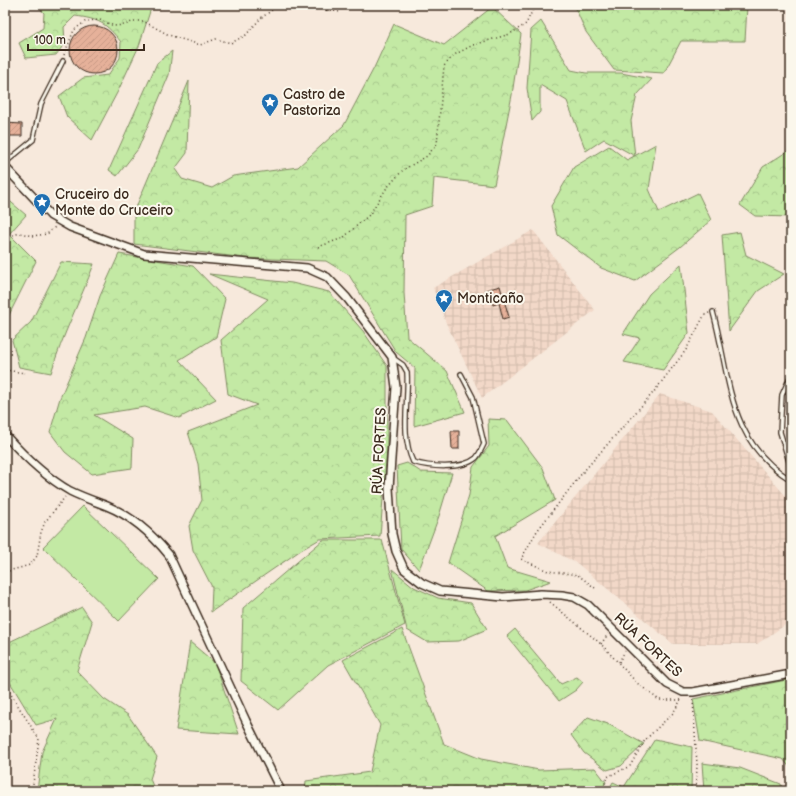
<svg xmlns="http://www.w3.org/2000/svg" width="796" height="796" font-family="'Balsamiq Sans',sans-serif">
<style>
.industrial{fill:url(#industrial-grid)}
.green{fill:#c3e9a4;stroke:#7f8a61}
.forest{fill:url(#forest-crowns);stroke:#7f8a61}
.building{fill:url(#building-hatch);stroke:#3b2a1e}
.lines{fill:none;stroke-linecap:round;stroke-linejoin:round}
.lane-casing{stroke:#3b2a1e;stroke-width:6}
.street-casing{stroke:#3b2a1e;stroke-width:10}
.path{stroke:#3b2a1e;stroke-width:1.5;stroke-dasharray:1 3;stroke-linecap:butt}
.lane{stroke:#fbf7ec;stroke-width:3.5}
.street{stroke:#fbf7ec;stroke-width:7}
.labels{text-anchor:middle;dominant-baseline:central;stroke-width:4;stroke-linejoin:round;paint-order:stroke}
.poi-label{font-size:14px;fill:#3b2a1e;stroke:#fbf7ec;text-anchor:start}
.street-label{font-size:14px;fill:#3b2a1e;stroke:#fbf7ec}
</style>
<defs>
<pattern id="industrial-grid" width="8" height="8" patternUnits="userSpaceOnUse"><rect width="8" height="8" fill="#f2d8c8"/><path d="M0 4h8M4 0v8" fill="none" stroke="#d0baab"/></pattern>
<pattern id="forest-crowns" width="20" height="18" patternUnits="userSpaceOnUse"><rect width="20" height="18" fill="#c3e9a4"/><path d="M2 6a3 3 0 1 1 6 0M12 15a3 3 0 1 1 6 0" fill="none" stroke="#a8c88d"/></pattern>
<pattern id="building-hatch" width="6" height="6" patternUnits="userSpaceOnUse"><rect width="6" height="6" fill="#e6b19a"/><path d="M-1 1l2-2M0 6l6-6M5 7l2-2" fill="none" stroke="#c69884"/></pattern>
</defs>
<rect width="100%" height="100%" fill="#f7e9dc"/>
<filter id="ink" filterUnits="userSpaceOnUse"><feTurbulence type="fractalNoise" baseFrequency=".025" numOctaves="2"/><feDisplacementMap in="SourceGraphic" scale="8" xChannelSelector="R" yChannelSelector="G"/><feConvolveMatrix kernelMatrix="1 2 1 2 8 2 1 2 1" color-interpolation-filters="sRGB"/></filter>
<g filter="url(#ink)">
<!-- industrial -->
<g class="industrial">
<path d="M533 230 595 310 482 398 446 323 433 288Z"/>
<path d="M660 394 712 411 791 502V621L757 644H673L578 564 538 543Z"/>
</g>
<!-- green -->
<path class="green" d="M83 506 159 579 119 621 43 547Z"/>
<!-- forest -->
<g class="forest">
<path d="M37 5H152L139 46 118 91 92 140 67 117 59 96 83 78 108 75 120 58 121 42C106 23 99 19 75 16L64 27 65 43 56 55 26 58 19 43 43 28 44 13Z"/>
<path d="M574 5H751L747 6 745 41H681L664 73 614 70 586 32Z"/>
<path d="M492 7 521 34 512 95 494 185 434 178 432 206 405 215 404 293 407 337 447 371 465 412 414 426 415 368 396 352 349 275 326 261 245 258 134 244V212L189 81 187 153 175 169 182 179 212 188 233 176 298 167 344 125 374 68 394 24 444 45Z"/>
<path d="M541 21 571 70 586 73H621L652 79 637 95 631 121 635 156 604 139 586 151 567 101 540 85V112L532 121 527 88 531 30Z"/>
<path d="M172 51 169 75 138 149 117 176 109 170 157 63Z"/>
<path d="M656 144 649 189 659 212 698 193 711 220 680 247 635 281 601 268 558 235 551 206 574 167 609 146 627 160Z"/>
<path d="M791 149V217L755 216 740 205 763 167Z"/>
<path d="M5 197 26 215 9 234 36 261 5 323Z"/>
<path d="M740 232 746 255 784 274 758 291 729 331 722 235Z"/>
<path d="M119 254 193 266 225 299 216 337 179 360 216 399 179 418 145 407 94 415 133 439 132 468 92 474 65 452 50 432 60 398 86 338 100 296Z"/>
<path d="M61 262 94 264C80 301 62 336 51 373L19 367 12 340 31 322Z"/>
<path d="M681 264 689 333 663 370 624 362 640 338 623 334 649 294Z"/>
<path d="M209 274 292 283 329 292 363 331 387 366V449L380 536 320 539 301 550 211 612 212 587 193 550 189 526 202 500 198 464 188 432 257 405 228 394 221 340 268 299Z"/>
<path d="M488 419 507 420 543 468 555 500 495 536 507 568 551 581 525 590 488 591 448 563 469 495 473 467 489 446Z"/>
<path d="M407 463 421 472 452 473 439 516 419 570 401 549 397 466Z"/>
<path d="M323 540H382L405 625 328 665 278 710 241 681 243 608Z"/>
<path d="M392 569 414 587 438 598 471 603 487 629 459 641 427 642 407 630Z"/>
<path d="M82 607 92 622 77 671 104 699 128 715 157 757 150 779 155 791H37L42 752 57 719 36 725 8 679 5 644Z"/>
<path d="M402 629 444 744 481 759 539 770 595 768 606 782 601 791H305L306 781 370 772 380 725 343 660Z"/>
<path d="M515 629 561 684 577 677 583 682 576 690 559 701 507 636Z"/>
<path d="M190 642 215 663 239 734 176 730Z"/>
<path d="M791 679V769L783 759 700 741 693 699Z"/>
<path d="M588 717 608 724 644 744 621 766 607 770 584 753 571 735Z"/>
<path d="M655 739 692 747 691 791H608L613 782 624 787Z"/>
<path d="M702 763 740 768 781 784 782 791H704Z"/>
</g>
<!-- building -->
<g class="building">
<circle cx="94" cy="50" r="24"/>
<path d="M5 123 22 124V136H5Z"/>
<path d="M500 286 509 317 503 319 499 303 493 305 491 298 489 299 486 290Z"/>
<path d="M451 431H459V449H452Z"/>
</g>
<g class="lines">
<defs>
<g id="lane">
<path d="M5 163 33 140 41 104 63 61"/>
<path d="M713 312C731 377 726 440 791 480"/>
<path d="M393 358 403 365 407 372C409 401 400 434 413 462 429 467 462 470 476 458 479 455 482 448 484 444L473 397 461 374"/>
<path d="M791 375 782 395 780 432 791 468"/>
</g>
<g id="street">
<path d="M5 167 51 216 70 227 144 254 307 268 327 277 347 298 392 357 396 387 389 488 392 534 396 551 404 569 422 583 440 591 503 597 541 594 562 595 574 597 588 605 667 684 683 692H693L791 674"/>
<path d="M5 435C23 455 47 478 70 491 82 497 94 501 107 506 132 516 152 534 169 555L246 721 281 791"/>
</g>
</defs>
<!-- lane casing -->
<use href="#lane" class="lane-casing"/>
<!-- street casing -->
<use href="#street" class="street-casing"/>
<!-- path -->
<g class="path">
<path d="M64 55 74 30 86 21 100 20 114 26 125 25 134 21H143L169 35 200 45 216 39 231 43 246 35 261 18 275 8H309L340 12"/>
<path d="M5 237 20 233 32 236 47 234 55 227"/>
<path d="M318 247 343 238 369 215 386 189 403 170 427 156 437 144 444 66 454 55 473 45 510 34 526 24 535 5"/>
<path d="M5 370 25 373"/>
<path d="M5 572 30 565 37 556 41 532 45 522 65 497"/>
<path d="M595 588 578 575 548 571 521 559 537 531 583 472 653 393 686 350 705 314 709 313"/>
<path d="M550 602 601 644 637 683 659 700H681"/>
<path d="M601 644 608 634"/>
<path d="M619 662 625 651"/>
<path d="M5 685 39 739 32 791"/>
<path d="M693 700 697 764 696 791"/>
<path d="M602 791 607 777 630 766 645 740 673 713 681 700"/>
</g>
<!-- lane -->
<use href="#lane" class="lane"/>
<!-- street -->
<use href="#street" class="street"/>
</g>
</g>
<!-- icons -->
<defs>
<symbol id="sight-pin" viewBox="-11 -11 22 30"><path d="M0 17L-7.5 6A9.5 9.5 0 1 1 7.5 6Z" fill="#1f6fb2" stroke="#fbf7ec"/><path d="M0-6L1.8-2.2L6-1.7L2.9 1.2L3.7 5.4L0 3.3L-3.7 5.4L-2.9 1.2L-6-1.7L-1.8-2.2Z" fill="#fff"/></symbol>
</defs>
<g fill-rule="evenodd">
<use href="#sight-pin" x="260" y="92" width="20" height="27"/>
<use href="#sight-pin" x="32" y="192" width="20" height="27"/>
<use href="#sight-pin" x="434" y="288" width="20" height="27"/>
</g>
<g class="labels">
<!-- poi labels -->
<g class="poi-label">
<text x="283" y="94">Castro de<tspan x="283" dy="16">Pastoriza</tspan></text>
<text x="55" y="194">Cruceiro do<tspan x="55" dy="16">Monte do Cruceiro</tspan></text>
<text x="457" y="298">Monticaño</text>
</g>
<!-- street labels -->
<g class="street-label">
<text transform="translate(379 451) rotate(-87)">RÚA FORTES</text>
<text transform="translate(648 645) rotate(43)">RÚA FORTES</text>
</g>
</g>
<!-- margin -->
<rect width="796" height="796" fill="none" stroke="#fbf7ec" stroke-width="20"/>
<rect x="10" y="10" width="776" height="776" fill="none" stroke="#3b2a1e" stroke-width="1.5" filter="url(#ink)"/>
<!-- scale -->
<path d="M28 44v6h116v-6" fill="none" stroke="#3b2a1e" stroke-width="2"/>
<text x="34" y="44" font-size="12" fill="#3b2a1e" stroke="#fbf7ec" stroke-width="3" paint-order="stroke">100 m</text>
</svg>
